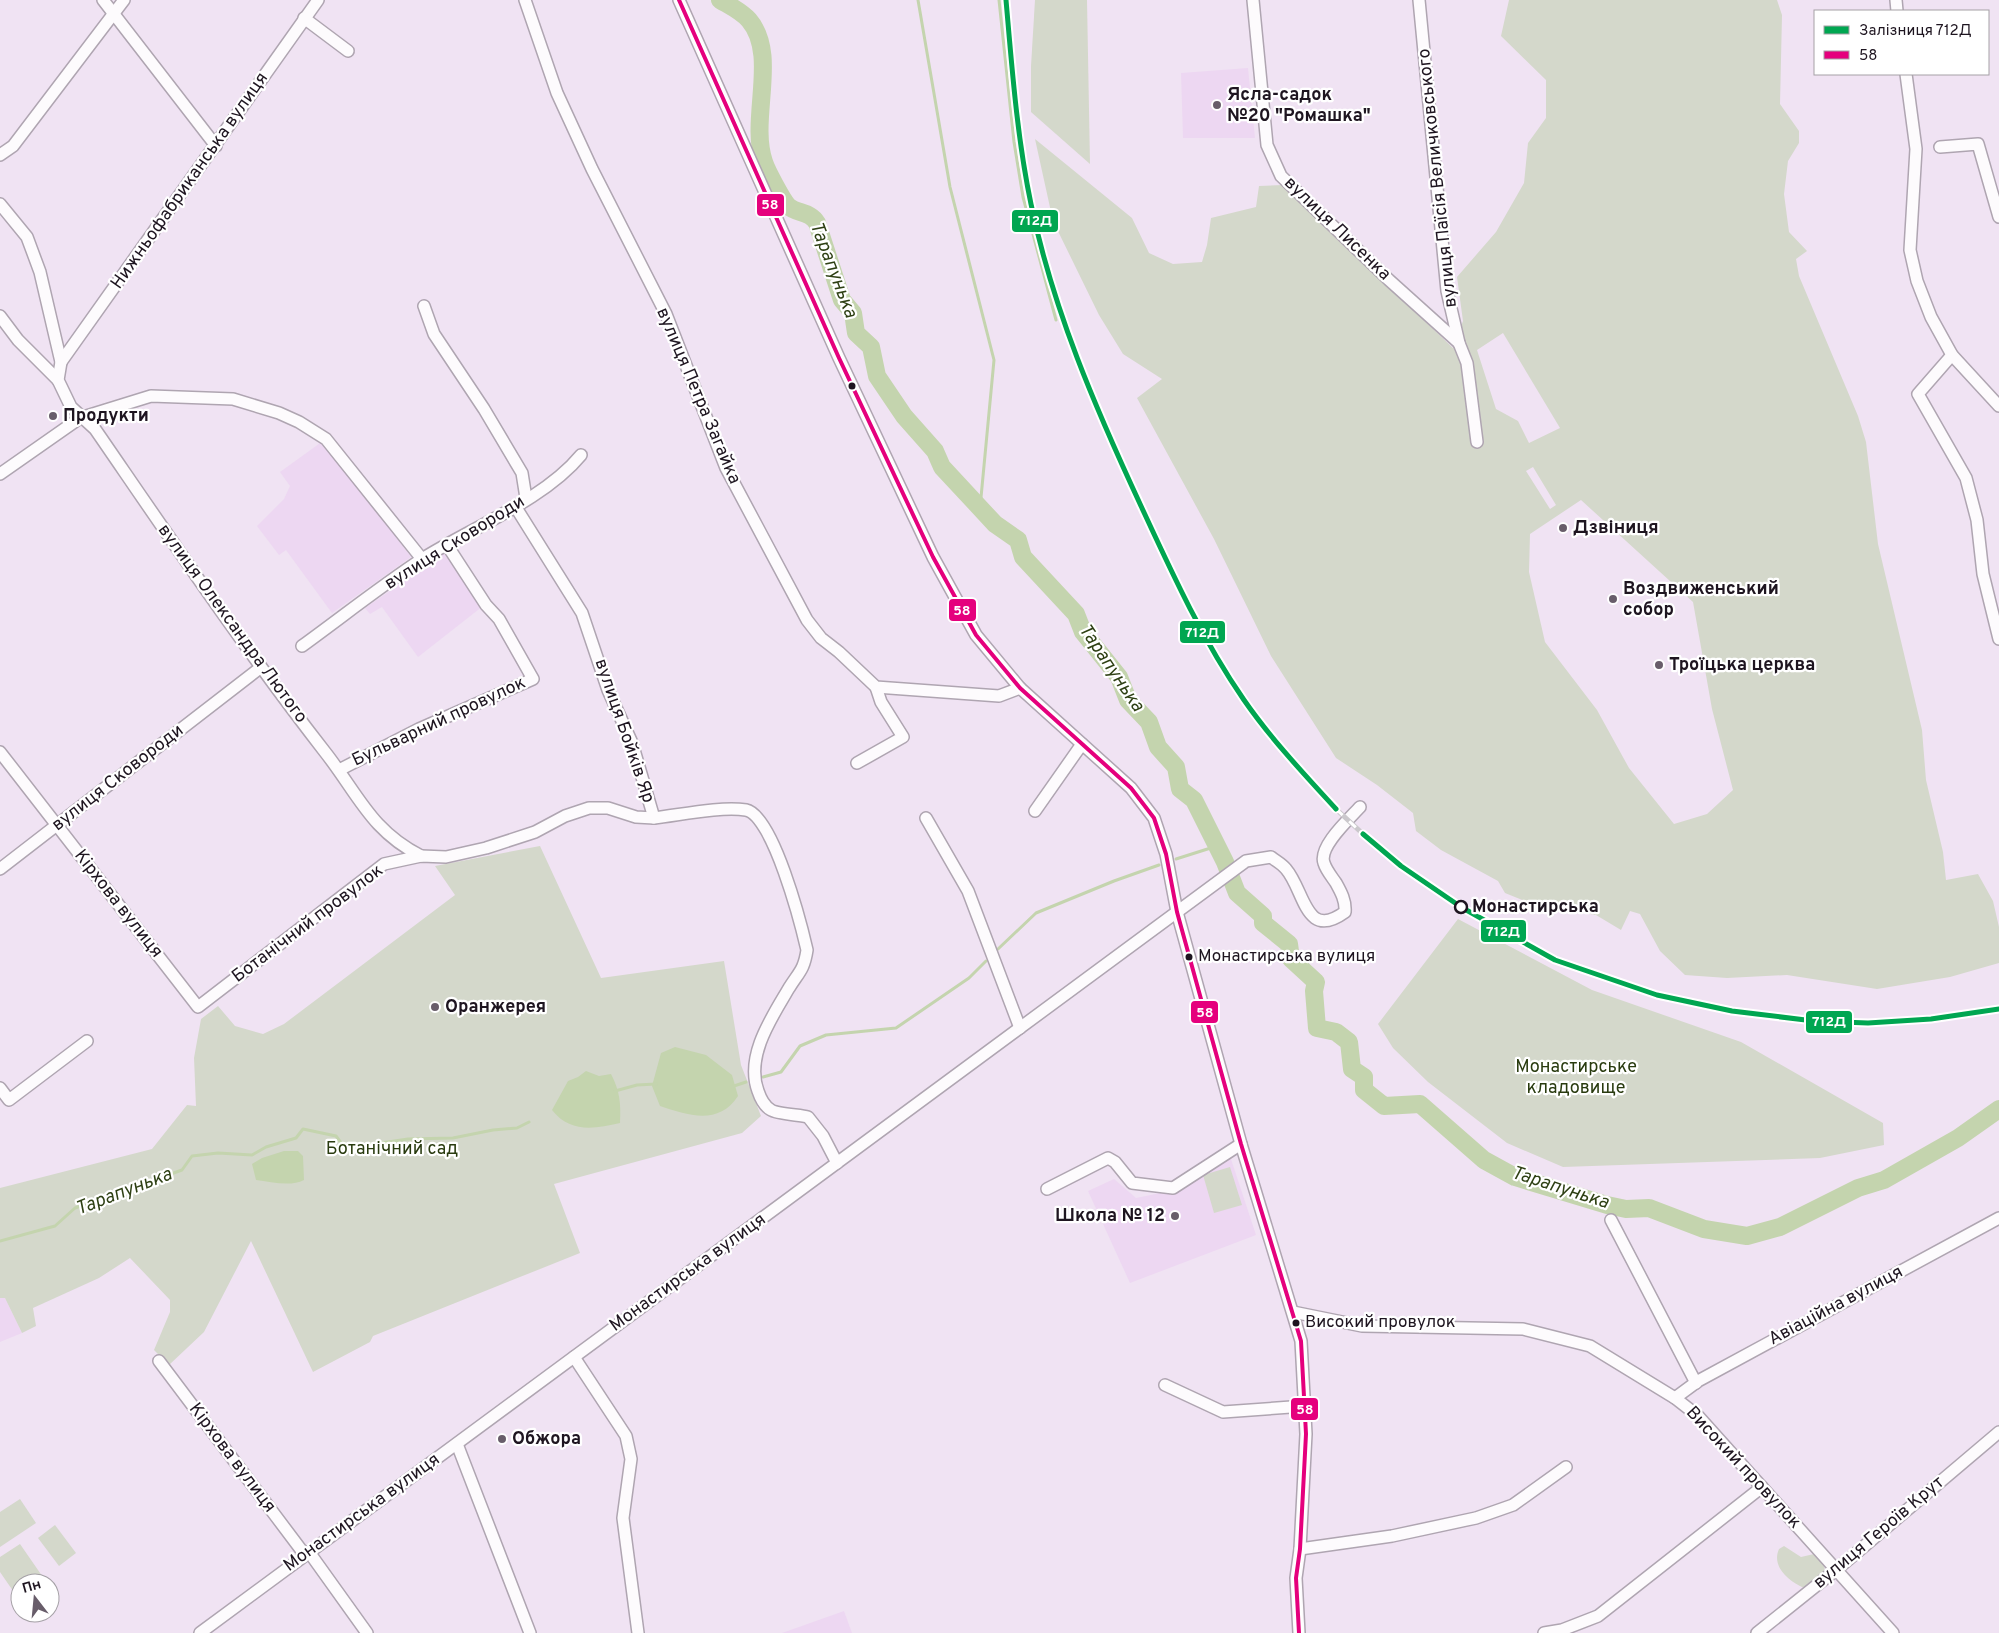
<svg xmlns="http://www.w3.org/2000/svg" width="1999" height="1633" font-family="Overpass,sans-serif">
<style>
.built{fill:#edd7f2}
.green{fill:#d4d8cb;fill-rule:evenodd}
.water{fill:#c4d4ae}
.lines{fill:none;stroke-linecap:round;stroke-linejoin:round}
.stream{stroke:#c4d4ae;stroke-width:3}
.river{stroke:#c4d4ae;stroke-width:18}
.minor-casing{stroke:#afa5b1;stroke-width:14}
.minor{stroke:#fdfbfd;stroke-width:11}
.rail-casing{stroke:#cbc8cc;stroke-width:5}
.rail{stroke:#fff;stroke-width:3;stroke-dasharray:9;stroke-linecap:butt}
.bus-1-casing{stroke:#fff;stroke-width:8}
.bus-1{stroke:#e5007d;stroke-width:4}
.rail-1-casing{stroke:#fff;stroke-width:9}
.rail-1{stroke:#00a651;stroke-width:5}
.poi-dot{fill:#685d6a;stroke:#fff;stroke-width:2}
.bus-dot{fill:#1e1520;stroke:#fff;stroke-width:2}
.stop-dot{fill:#fff;stroke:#1e1520;stroke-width:2.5}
.labels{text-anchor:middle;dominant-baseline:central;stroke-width:4.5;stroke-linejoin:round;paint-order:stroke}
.bus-label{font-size:17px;fill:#1e1520;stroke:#fff;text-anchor:start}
.poi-label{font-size:18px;font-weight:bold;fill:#1e1520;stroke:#fff;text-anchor:start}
.street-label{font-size:18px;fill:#1e1520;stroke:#fff}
.stop-label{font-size:18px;font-weight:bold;fill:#1e1520;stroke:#fff;text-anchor:start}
.park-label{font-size:18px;fill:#293b0f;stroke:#fff}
.water-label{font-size:19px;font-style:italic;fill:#2e4014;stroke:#fff}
.line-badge{stroke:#fff;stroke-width:2}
.badge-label{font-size:14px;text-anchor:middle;font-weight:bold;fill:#fff}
</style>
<rect width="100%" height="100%" fill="#f0e3f3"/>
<!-- built -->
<g class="built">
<path d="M1248 68 1255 138H1183L1181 73Z"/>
<path d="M323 441 411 557 332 613 286 550 279 555 257 526 284 499 290 486 280 472Z"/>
<path d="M448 551 483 606 418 657 382 607 370 614 365 608Z"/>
<path d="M1230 1156 1256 1235 1130 1283 1088 1191 1114 1179 1136 1198 1175 1190Z"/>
<path d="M0 1298H5L22 1333 0 1342Z"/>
<path d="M844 1611 852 1633H782Z"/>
</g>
<!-- green -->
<g class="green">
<path d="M1035 0H1087L1090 164 1031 112V66Z"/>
<path d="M1509 0H1777L1782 15 1780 104 1799 131V143L1788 161 1784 194 1789 232 1807 251 1796 259 1799 276 1858 416 1866 442 1878 544 1922 730 1926 780 1943 852 1946 880 1978 874 1993 901 1999 927V963L1950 977 1877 989 1787 975 1727 978 1685 975 1660 951 1640 914 1630 911 1621 930 1596 915 1532 904 1505 893 1498 881 1441 850 1416 831 1413 813 1377 785 1336 758 1271 656 1214 539 1137 398 1162 379 1123 354 1099 315 1053 221 1035 139 1132 218 1149 253 1173 264 1202 262 1207 245 1211 218 1256 207 1259 186 1283 185 1453 348 1463 321 1457 277 1496 232 1524 183 1528 143 1546 118V80L1501 36ZM1503 333 1560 428 1529 443 1518 421 1496 409 1477 350ZM1533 467 1556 505 1550 509 1526 471ZM1581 500 1693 602 1712 709 1733 790 1707 814 1674 824 1629 768 1597 710 1545 642 1529 572 1530 534Z"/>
<path d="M540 846 601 978 724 961 741 1065 761 1116 742 1133 554 1184 580 1253 373 1336 370 1342 313 1372 251 1241 204 1332 169 1365 154 1350 170 1312V1300L130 1258 99 1278 33 1308 36 1326 22 1333 5 1298H0V1188L152 1149 187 1105 196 1106 194 1058 201 1019 218 1006 235 1026 263 1034 284 1024 455 895 435 866Z"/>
<path d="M1458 919 1592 990 1741 1042 1883 1123 1884 1145 1820 1158 1563 1167 1507 1143 1428 1082 1393 1048 1378 1024Z"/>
<path d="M1230 1167 1242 1205 1214 1213 1203 1175Z"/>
<path d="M20 1499 36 1523 0 1547V1512Z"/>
<path d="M55 1525 76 1553 59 1566 38 1538Z"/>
<path d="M20 1544 47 1583H20V1601L0 1572V1557Z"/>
<path d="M1784 1546 1801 1557 1814 1554 1824 1563 1825 1572 1815 1583 1804 1588C1789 1581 1771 1567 1779 1549Z"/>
</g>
<!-- water -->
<g class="water">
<path d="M675 1047 706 1055 732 1075 738 1096C719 1126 687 1115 660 1106L652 1086 661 1053Z"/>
<path d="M586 1071 599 1076 611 1074C620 1091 621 1104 620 1123 594 1129 570 1133 552 1110L568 1081 578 1077Z"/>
<path d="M284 1151H298L303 1156 304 1180C291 1187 271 1182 256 1180L252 1164 262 1158Z"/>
</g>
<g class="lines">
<!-- stream -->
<g class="stream">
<path d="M918 0 950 187 994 360 980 508"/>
<path d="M999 0 1014 142 1023 197 1056 320"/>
<path d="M1176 859 1217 846"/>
<path d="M998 949 1036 913 1114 881 1159 865"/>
<path d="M763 1077 781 1072 800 1046 826 1035 896 1028 969 978 986 961"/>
<path d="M731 1087 746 1082"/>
<path d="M615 1091 637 1085 656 1084"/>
<path d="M0 1241 55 1226 75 1208 182 1170 192 1156 218 1153 252 1155 266 1147 296 1138 303 1129 336 1136 347 1151 361 1146 408 1139 453 1138 493 1130 517 1128 529 1122"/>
</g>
<!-- river -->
<path class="river" d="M720 0C730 6 741 11 749 20 779 55 749 119 764 162 767 171 782 199 788 206 797 214 810 211 817 223L842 300 853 313 856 333 871 347 877 376 904 416 935 451 942 467 995 524 1018 540 1023 557 1076 614 1083 632 1119 677 1128 700 1149 722 1158 747 1176 767 1180 789 1194 800 1225 862 1237 893 1263 916V923L1289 944 1291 959 1316 982 1314 991 1317 1028 1336 1032 1349 1042 1352 1069 1364 1077V1090L1384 1106 1420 1104 1484 1160 1515 1177 1607 1205 1626 1209 1649 1208 1704 1229 1747 1236 1780 1227 1858 1188 1884 1180 1958 1138 1999 1109"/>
<defs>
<g id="minor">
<path d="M103 0 216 146"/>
<path d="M525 0 557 93 592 169 666 314 726 468 807 620 821 638 839 652 876 687 999 696 1020 688"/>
<path d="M679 0 839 358 933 557 976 635 1020 688 1131 788 1154 818 1166 854 1177 912 1241 1144 1301 1341 1306 1434 1300 1549 1296 1578 1299 1633"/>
<path d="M1253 0 1267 145 1281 176 1389 280 1459 343"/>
<path d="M1419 0 1447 291 1459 343 1467 363 1477 442"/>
<path d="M1896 0 1897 11"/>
<path d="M304 18 348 51"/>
<path d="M1906 74 1916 149 1910 250 1917 281 1931 317 1952 355 1999 406"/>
<path d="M1940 147 1978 144 1999 217"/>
<path d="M0 155 13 146 124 0"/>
<path d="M0 204 27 237 40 272 61 362 58 380 71 407 95 429C170 538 244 648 325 752 358 794 371 831 421 856"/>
<path d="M424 306 434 334 484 409 522 473 526 498"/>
<path d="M0 316 18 340 58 380"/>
<path d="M1952 355 1918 394 1966 478 1977 520 1983 574 1999 639"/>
<path d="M61 362 318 0"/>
<path d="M0 474 80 418 151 396 233 399 279 413 299 422 326 439 422 559"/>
<path d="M515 506 582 613 608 690 632 743 654 818C680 815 721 806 746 810 773 815 801 924 807 950 804 970 799 972 789 988 772 1017 745 1056 758 1091 760 1097 764 1106 771 1110 777 1114 800 1115 808 1117L823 1136 837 1163"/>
<path d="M302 646C342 617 381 586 422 559 471 528 544 500 581 455"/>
<path d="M0 752 198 1007 384 864 421 856 446 857 486 848 535 832 565 816 589 808H608L636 817 654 818"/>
<path d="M857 763 903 737 881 702 876 687"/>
<path d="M339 770 419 729 533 679 499 619 486 605 447 545"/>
<path d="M1035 811 1082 744"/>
<path d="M926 818 968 891 1020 1028"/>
<path d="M0 869 260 668"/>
<path d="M0 1088 9 1100 87 1041"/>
<path d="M1047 1189 1108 1158 1115 1162 1132 1183 1173 1188 1241 1144"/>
<path d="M1611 1220 1696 1383"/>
<path d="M1293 1312 1362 1326 1523 1329 1590 1346 1675 1398 1698 1416 1893 1633"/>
<path d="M574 1357 626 1436 631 1459 623 1518 638 1633"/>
<path d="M159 1361 305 1555"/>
<path d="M1165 1385 1223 1412 1305 1406"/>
<path d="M1675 1398 1698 1381 1999 1218"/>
<path d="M457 1444 530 1633"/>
<path d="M1300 1549 1392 1536 1476 1518 1513 1505 1566 1467"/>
<path d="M309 1552 367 1633"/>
<path d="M200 1633 1246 861 1271 857C1276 861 1282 864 1286 869 1305 891 1305 941 1345 912 1346 901 1341 892 1336 883 1332 877 1326 870 1324 863 1318 847 1349 819 1360 807"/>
<path d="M1544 1633 1562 1630 1598 1616 1762 1487"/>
<path d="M1757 1633 1842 1565 1999 1432"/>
</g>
</defs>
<!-- minor casing -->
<use href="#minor" class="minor-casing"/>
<!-- minor -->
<use href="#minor" class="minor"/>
<defs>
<path id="rail" d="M1336 809 1363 834"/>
</defs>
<!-- rail casing -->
<use href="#rail" class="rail-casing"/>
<!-- rail -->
<use href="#rail" class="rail"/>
<defs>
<path id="bus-1" d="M679 0 839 358 933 557 976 635 1020 688 1131 788 1154 818 1166 854 1177 912 1241 1144 1301 1341 1306 1434 1300 1549 1296 1578 1299 1633"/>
</defs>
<!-- bus-1 casing -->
<use href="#bus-1" class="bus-1-casing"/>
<!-- bus-1 -->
<use href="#bus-1" class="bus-1"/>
<defs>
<g id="rail-1">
<path d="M1006 0C1012 68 1017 137 1031 204 1053 310 1096 409 1141 506 1172 573 1202 639 1244 700 1271 739 1304 774 1336 809"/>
<path d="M1363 834 1401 866 1461 907 1555 960 1657 995 1732 1011 1814 1021 1868 1023 1931 1019 1999 1009"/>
</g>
</defs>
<!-- rail-1 casing -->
<use href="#rail-1" class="rail-1-casing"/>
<!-- rail-1 -->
<use href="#rail-1" class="rail-1"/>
</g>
<!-- markers -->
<g class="poi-dot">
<circle cx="1217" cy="105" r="5"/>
<circle cx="53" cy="416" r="5"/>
<circle cx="1563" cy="528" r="5"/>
<circle cx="1613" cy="599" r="5"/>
<circle cx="1659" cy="665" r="5"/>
<circle cx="435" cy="1007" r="5"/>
<circle cx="1175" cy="1216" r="5"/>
<circle cx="502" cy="1439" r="5"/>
</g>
<g class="bus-dot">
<circle cx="852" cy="386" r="4.5"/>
<circle cx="1189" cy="957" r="4.5"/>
<circle cx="1296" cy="1323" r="4.5"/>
</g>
<circle class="stop-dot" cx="1461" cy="907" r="6"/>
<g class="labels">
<!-- bus labels -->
<g class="bus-label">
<text x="1198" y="957">Монастирська вулиця</text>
<text x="1305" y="1323">Високий провулок</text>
</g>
<!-- poi labels -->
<g class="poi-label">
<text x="1227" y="95">Ясла-садок<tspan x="1227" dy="21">№20 "Ромашка"</tspan></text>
<text x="63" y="416">Продукти</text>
<text x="1573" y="528">Дзвіниця</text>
<text x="1623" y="589">Воздвиженський<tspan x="1623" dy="21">собор</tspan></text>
<text x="1669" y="665">Троїцька церква</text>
<text x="445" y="1007">Оранжерея</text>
<text x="1165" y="1216" text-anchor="end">Школа № 12</text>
<text x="512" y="1439">Обжора</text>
</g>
<!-- street labels -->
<g class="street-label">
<text transform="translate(1438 178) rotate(-96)">вулиця Паїсія Величковського</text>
<text transform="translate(190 181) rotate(-55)">Нижньофабриканська вулиця</text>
<text transform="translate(1337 229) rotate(44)">вулиця Лисенка</text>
<text transform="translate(698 396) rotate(67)">вулиця Петра Загайка</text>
<text transform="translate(455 543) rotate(-32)">вулиця Сковороди</text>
<text transform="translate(232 624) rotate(54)">вулиця Олександра Лютого</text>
<text transform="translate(439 722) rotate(-25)">Бульварний провулок</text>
<text transform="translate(624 731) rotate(71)">вулиця Бойків Яр</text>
<text transform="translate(118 778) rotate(-38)">вулиця Сковороди</text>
<text transform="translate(118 904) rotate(52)">Кірхова вулиця</text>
<text transform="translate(308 924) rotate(-37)">Ботанічний провулок</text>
<text transform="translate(688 1273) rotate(-36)">Монастирська вулиця</text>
<text transform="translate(1836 1306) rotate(-28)">Авіаційна вулиця</text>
<text transform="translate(232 1458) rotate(53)">Кірхова вулиця</text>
<text transform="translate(1743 1468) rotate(47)">Високий провулок</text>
<text transform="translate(362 1513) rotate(-36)">Монастирська вулиця</text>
<text transform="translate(1879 1533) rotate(-40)">вулиця Героїв Крут</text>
</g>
<!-- stop labels -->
<g class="stop-label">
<text x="1472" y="907">Монастирська</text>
</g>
<!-- park labels -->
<g class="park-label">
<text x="1576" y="1067">Монастирське<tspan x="1576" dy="21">кладовище</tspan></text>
<text x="392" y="1149">Ботанічний сад</text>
</g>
<!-- water labels -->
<g class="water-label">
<text transform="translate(833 270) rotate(69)">Тарапунька</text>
<text transform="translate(1111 668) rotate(56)">Тарапунька</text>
<text transform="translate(1560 1188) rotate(18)">Тарапунька</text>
<text transform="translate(124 1192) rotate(-21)">Тарапунька</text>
</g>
</g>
<g class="line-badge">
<rect x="756" y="193" width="29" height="24" rx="5" fill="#e5007d"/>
<rect x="1011" y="209" width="48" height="24" rx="5" fill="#00a651"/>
<rect x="948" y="598" width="29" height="24" rx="5" fill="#e5007d"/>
<rect x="1179" y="620" width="47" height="24" rx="5" fill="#00a651"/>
<rect x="1480" y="919" width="47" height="24" rx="5" fill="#00a651"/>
<rect x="1190" y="1000" width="29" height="24" rx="5" fill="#e5007d"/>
<rect x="1805" y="1010" width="48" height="24" rx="5" fill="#00a651"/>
<rect x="1290" y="1397" width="29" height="24" rx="5" fill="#e5007d"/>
</g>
<g class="badge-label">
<text x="770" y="209">58</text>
<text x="1035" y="225">712Д</text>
<text x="962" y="615">58</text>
<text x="1202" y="637">712Д</text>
<text x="1503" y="936">712Д</text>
<text x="1205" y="1017">58</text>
<text x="1829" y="1026">712Д</text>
<text x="1305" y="1414">58</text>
</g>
<!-- legend -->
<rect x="1814" y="10" width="175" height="65" fill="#ffffff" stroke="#a5a1a6"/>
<rect x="1824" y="26" width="25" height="8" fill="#00a651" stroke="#a5a1a6"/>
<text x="1859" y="35" font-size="15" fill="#1e1520">Залізниця 712Д</text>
<rect x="1824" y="51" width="25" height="8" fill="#e5007d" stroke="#a5a1a6"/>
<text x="1859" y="60" font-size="15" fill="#1e1520">58</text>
<!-- north arrow -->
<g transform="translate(35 1598) rotate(344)"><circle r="24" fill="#ffffff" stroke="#a5a1a6"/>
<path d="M0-4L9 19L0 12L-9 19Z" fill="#685d6a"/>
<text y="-8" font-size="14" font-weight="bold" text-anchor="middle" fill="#1e1520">Пн</text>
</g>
</svg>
